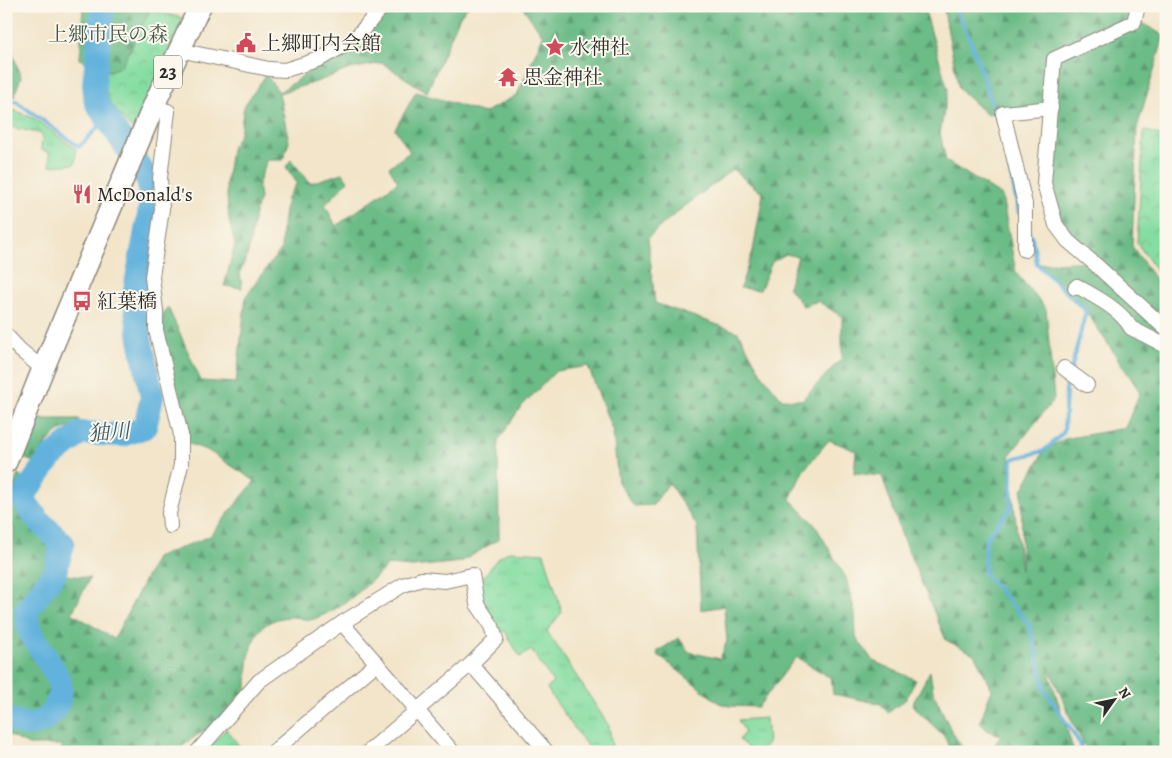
<svg xmlns="http://www.w3.org/2000/svg" width="1172" height="758" font-family="Alegreya,'Noto Serif JP',serif">
<style>
.grass{fill:url(#grass-tufts);stroke:#588466}
.forest{fill:url(#forest-firs);stroke:#4c7459;fill-rule:evenodd}
.park{fill:url(#park-crowns);stroke:#588466}
.lines{fill:none;stroke-linecap:round;stroke-linejoin:round}
.stream{stroke:#62b2dd;stroke-width:4}
.river{stroke:#62b2dd;stroke-width:24}
.minor-casing{stroke:#8e887a;stroke-width:16}
.primary-casing{stroke:#8e887a;stroke-width:24}
.minor{stroke:#fff;stroke-width:14}
.primary{stroke:#fff;stroke-width:21}
.labels{text-anchor:middle;dominant-baseline:central;stroke-width:4;stroke-linejoin:round;paint-order:stroke}
.shield{fill:#fbf7ec;stroke:#696865;stroke-width:1}
.shield-label{font-size:19px;font-weight:bold;fill:#2b2b2b}
.park-label{font-size:20px;fill:#425848;stroke:#fbf7ec}
.poi-label{font-size:20px;fill:#2b2b2b;stroke:#fbf7ec;text-anchor:start}
.water-label{font-size:21px;font-style:italic;fill:#3e5a69;stroke:#fbf7ec}
</style>
<defs>
<pattern id="grass-tufts" width="24" height="20" patternUnits="userSpaceOnUse" patternTransform="scale(1.25)"><rect width="24" height="20" fill="#85dda1"/><path d="M3 7l-1-3M5 7V3M7 7l1-3M15 17l-1-3M17 17v-4M19 17l1-3" fill="none" stroke="#73be8b"/></pattern>
<pattern id="forest-firs" width="22" height="20" patternUnits="userSpaceOnUse" patternTransform="scale(1.25)"><rect width="22" height="20" fill="#6cbc87"/><path d="M5 1l3.5 6h-7zM16 11l3.5 6h-7z" fill="#59996f"/></pattern>
<pattern id="park-crowns" width="20" height="18" patternUnits="userSpaceOnUse" patternTransform="scale(1.25)"><rect width="20" height="18" fill="#85dda1"/><path d="M2 6a3 3 0 1 1 6 0M12 15a3 3 0 1 1 6 0" fill="none" stroke="#73be8b"/></pattern>
</defs>
<rect width="100%" height="100%" fill="#fbf7ec"/>
<filter id="ink" filterUnits="userSpaceOnUse"><feTurbulence type="fractalNoise" baseFrequency=".02" numOctaves="2"/><feDisplacementMap in="SourceGraphic" scale="10" xChannelSelector="R" yChannelSelector="G"/><feConvolveMatrix kernelMatrix="1 2 1 2 8 2 1 2 1" color-interpolation-filters="sRGB"/></filter>
<filter id="wash" filterUnits="userSpaceOnUse"><feTurbulence type="fractalNoise" baseFrequency=".0096" numOctaves="4" result="noise"/><feDisplacementMap in="SourceGraphic" scale="20" xChannelSelector="R" yChannelSelector="G"/><feGaussianBlur stdDeviation="1.12" result="paint"/><feColorMatrix in="noise" values="0 0 0 0 0 0 0 0 0 0 0 0 0 0 0 0 0 1.4 0 .05"/><feComposite in="paint" operator="in"/></filter>
<g filter="url(#wash)">
<rect width="100%" height="100%" fill="#f2e5ca"/>
<!-- grass -->
<g class="grass">
<path d="M6 107 35 119 76 149 75 164 50 166 49 152 41 150 42 134 6 126Z"/>
<path d="M509 551 544 553 562 612 547 631 609 726 612 747 619 752H591L547 689 553 682 531 650 520 657 505 631 500 633 482 607 481 580 497 559Z"/>
<path d="M766 718 768 744 760 752H753L739 740 745 732 738 720Z"/>
<path d="M226 729 244 752H205Z"/>
</g>
<!-- forest -->
<g class="forest">
<path d="M83 6H152L122 66 110 71 80 59Z"/>
<path d="M382 6H468L460 16 427 92 382 63 350 69 316 82 279 93 289 142 283 160H267L258 185 260 198 255 213 248 253 240 273 242 288 224 286 235 245 229 220 226 184 231 149 240 134 244 106 266 75 279 92 329 59Z"/>
<path d="M522 6H898L926 14 948 90 940 133 946 161 1002 196 1016 273 1046 309 1054 399 1009 456 1021 571 1022 490 1044 451 1064 439 1125 428 1140 392 1086 311 1037 264 1091 261 1068 241 1044 183 1051 108 986 114 959 89 943 6H1138L1135 18 1164 36 1137 128 1132 246 1166 295V752H1088L1073 724 1048 665 1050 676 1074 752H990L1001 735 988 731 980 722 992 689 974 654 946 640 903 539 882 476 854 473 856 451 829 440 803 471 790 499 815 525 846 578 855 613 856 637 873 661 916 680 906 699 888 713 881 704 833 694 831 678 796 657 758 707 729 706 719 703 657 654 658 651 679 638 689 652 720 659 727 641 724 606 701 610 697 526 669 483 653 505 634 506 618 482 613 432 588 366 556 371 520 408 498 441 499 539 461 562 412 567 388 565C365 587 344 608 314 619 307 622 298 616 291 617 250 618 247 655 247 688L219 719 184 745 178 752H60L63 745H29L6 734V724L24 730 43 727 54 720 63 704 64 680 36 630 33 611 59 574 90 578 72 613 114 639 156 558 210 536 255 481 207 450 189 444 162 329 163 314 168 307 201 381 236 383 246 296 281 249 282 231 287 198 297 183 286 167 291 160 310 183 343 173 348 181 325 205 336 226 398 182 389 167 410 152 395 129 416 92 484 113 517 95 543 36ZM732 169 763 194 753 251 740 288 760 290 772 262 786 254 798 257 788 287 803 306 818 301 842 317V358L802 400 782 399 761 373 738 332 655 303 648 238C673 213 704 193 732 169Z"/>
<path d="M6 23 9 43 21 77 14 97 6 98Z"/>
<path d="M33 419H79V424C53 430 49 441 33 462L24 458 34 430 30 428Z"/>
<path d="M18 474 24 478 18 501 35 525 58 545 50 571 23 611 27 632 57 685V697L51 711 37 721 24 722 6 715V576L13 551 14 528 6 524V509Z"/>
<path d="M930 671 933 692 951 730 965 752H952L944 736 912 705Z"/>
</g>
<!-- park -->
<g class="park">
<path d="M150 10 183 18 133 130C115 110 101 97 104 69L110 71 122 66Z"/>
<path d="M1144 130 1166 137V284L1137 243Z"/>
</g>
<g class="lines">
<!-- stream -->
<g class="stream">
<path d="M954 6 970 39 998 120"/>
<path d="M6 103 16 101 79 147 107 118"/>
<path d="M1010 171 1019 213"/>
<path d="M1030 234 1032 238 1037 264 1086 311 1071 370"/>
<path d="M1069 377 1066 389 1064 432 1044 451 1012 459 1011 508 986 538 984 573 1029 624 1045 690 1081 745V752"/>
</g>
<!-- river -->
<path class="river" d="M6 718C21 725 32 728 46 719 56 712 62 696 60 684 59 675 37 645 31 634 28 627 27 618 26 611L55 572 63 544 39 521 22 498 50 458 81 433 122 435 145 427 152 397 140 338 134 295 150 210 149 181 96 102 94 84 103 6"/>
</g>
</g>
<g filter="url(#ink)">
<g class="lines">
<defs>
<g id="minor">
<path d="M1138 6 1134 22 1054 59 1044 183 1056 225 1068 241 1096 265 1166 329"/>
<path d="M179 50 269 69 285 70 320 59 354 40 383 6"/>
<path d="M153 107 168 111 160 178 162 209 152 277 156 311V330L181 435V465L169 513 170 526"/>
<path d="M1025 250V204L1003 113 1051 108"/>
<path d="M1075 288 1077 286C1095 297 1121 309 1131 328L1166 346"/>
<path d="M6 335 20 350 43 369"/>
<path d="M1064 368 1087 385"/>
<path d="M342 623 453 752"/>
<path d="M471 664 547 752"/>
<path d="M197 752 259 681 342 623 403 585 422 579 445 581 472 575 477 604 492 626 496 639 471 664 368 752"/>
<path d="M273 752 377 663"/>
</g>
<path id="primary" d="M6 462 43 369 154 105 200 6"/>
</defs>
<!-- minor casing -->
<use href="#minor" class="minor-casing"/>
<!-- primary casing -->
<use href="#primary" class="primary-casing"/>
<!-- minor -->
<use href="#minor" class="minor"/>
<!-- primary -->
<use href="#primary" class="primary"/>
</g>
</g>
<!-- icons -->
<defs>
<symbol id="civic-bare" viewBox="-9 -9 18 18"><path d="M-.6-6.5H3V-4.5H.6V-3L4-1V1h2V6H-6V1h2V-1L-.6-3ZM-1.2 2.5V6h2.4V2.5Z" fill="#d1495b" stroke="#fbf7ec" stroke-width="2.5" paint-order="stroke"/></symbol>
<symbol id="sight-bare" viewBox="-9 -9 18 18"><path d="M0-6L1.8-2.2L6-1.7L2.9 1.2L3.7 5.4L0 3.3L-3.7 5.4L-2.9 1.2L-6-1.7L-1.8-2.2Z" fill="#d1495b" stroke="#fbf7ec" stroke-width="2.5" paint-order="stroke"/></symbol>
<symbol id="temple-bare" viewBox="-9 -9 18 18"><path d="M0-6L5-2H3V0L6.5 2.5H4V6H1.5V3h-3V6H-4V2.5H-6.5L-3 0V-2H-5Z" fill="#d1495b" stroke="#fbf7ec" stroke-width="2.5" paint-order="stroke"/></symbol>
<symbol id="restaurant-bare" viewBox="-9 -9 18 18"><path d="M-5-6h1v4h1v-4h1v4h1v-4h1v5L-1.5 .5V6h-2V.5L-5-1ZM5-6V6H3V1.5H1.5Q1.5-4 5-6Z" fill="#d1495b" stroke="#fbf7ec" stroke-width="2.5" paint-order="stroke"/></symbol>
<symbol id="bus-bare" viewBox="-9 -9 18 18"><path d="M-5-6H5V4H4V6H2V4H-2V6H-4V4H-5ZM-3.5-4V0h7V-4ZM-3.5 1.2v1.5H-2V1.2ZM2 1.2v1.5H3.5V1.2Z" fill="#d1495b" stroke="#fbf7ec" stroke-width="2.5" paint-order="stroke"/></symbol>
</defs>
<g fill-rule="evenodd">
<use href="#civic-bare" x="232" y="29" width="28" height="28"/>
<use href="#sight-bare" x="541" y="33" width="28" height="28"/>
<use href="#temple-bare" x="494" y="63" width="28" height="28"/>
<use href="#restaurant-bare" x="68" y="180" width="28" height="28"/>
<use href="#bus-bare" x="68" y="287" width="28" height="28"/>
</g>
<g class="labels">
<!-- shield labels -->
<rect class="shield" x="154" y="55.5" width="28" height="33" rx="4"/>
<g class="shield-label">
<text x="168" y="72">23</text>
</g>
<!-- park labels -->
<g class="park-label">
<text x="108" y="34">上郷市民の森</text>
</g>
<!-- poi labels -->
<g class="poi-label">
<text x="261" y="43">上郷町内会館</text>
<text x="570" y="47">水神社</text>
<text x="523" y="77">思金神社</text>
<text x="97" y="194">McDonald's</text>
<text x="97" y="301">紅葉橋</text>
</g>
<!-- water labels -->
<g class="water-label">
<text transform="translate(109 432) rotate(-5)">㹨川</text>
</g>
</g>
<!-- margin -->
<rect width="1172" height="758" fill="none" stroke="#fbf7ec" stroke-width="25"/>
<!-- north arrow -->
<g transform="translate(1114 700) rotate(57)" stroke="#fbf7ec" stroke-width="4" paint-order="stroke">
<path d="M0-4L9 19L0 12L-9 19Z" fill="#2b2b2b"/>
<text y="-8" font-size="14" font-weight="bold" text-anchor="middle" fill="#2b2b2b">N</text>
</g>
</svg>
